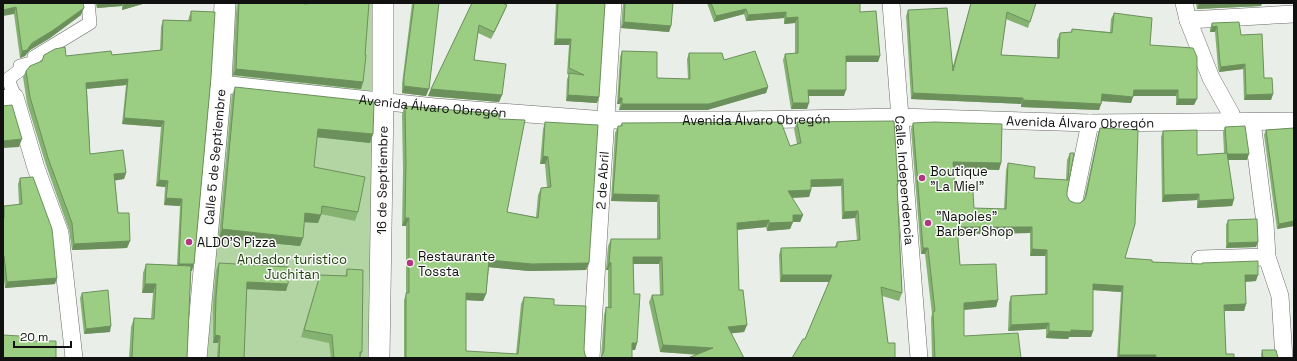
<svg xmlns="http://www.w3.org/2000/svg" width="1297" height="361" font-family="'Space Grotesk',sans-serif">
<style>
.green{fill:#b3d5a4}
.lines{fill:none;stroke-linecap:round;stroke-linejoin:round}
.pedestrian-casing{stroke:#696c68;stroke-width:14}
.minor-casing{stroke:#696c68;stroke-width:18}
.tertiary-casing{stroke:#696c68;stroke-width:22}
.pedestrian{stroke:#fff;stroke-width:13}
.minor{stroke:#fff;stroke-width:17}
.tertiary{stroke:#fff;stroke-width:21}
.wall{fill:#85b171}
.shaded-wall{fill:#6c905c}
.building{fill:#9bce83;stroke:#6c905c}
.poi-dot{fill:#b33584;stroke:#f8fbf6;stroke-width:1.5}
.labels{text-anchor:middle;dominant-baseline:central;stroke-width:3;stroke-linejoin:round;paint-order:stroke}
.street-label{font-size:13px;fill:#101110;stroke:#f8fbf6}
.poi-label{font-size:13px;fill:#101110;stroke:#f8fbf6;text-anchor:start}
.park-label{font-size:13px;fill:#20410d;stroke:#f8fbf6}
</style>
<rect width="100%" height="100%" fill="#eaeee9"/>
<!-- green -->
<path class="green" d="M225 3H383L379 358H196Z"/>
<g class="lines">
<defs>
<path id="pedestrian" d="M15 97 8 79 20 70V66L34 62V57L90 23 88 3"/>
<g id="minor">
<path id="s1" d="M891 3 919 358"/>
<path d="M1184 3 1188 20 1211 78 1231 114 1234 122"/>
<path d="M1188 20 1294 14"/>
<path id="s2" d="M221 84 435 107 606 120H744L899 117 1090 123 1294 121"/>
<path d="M3 99 15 97 36 168 60 233 74 358"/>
<path d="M1252 122 1265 223 1267 257 1280 296 1284 358"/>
<path d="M1074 200 1090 123"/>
<path d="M1200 259 1267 257"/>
<path id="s3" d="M591 358 613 3"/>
</g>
<g id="tertiary">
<path id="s4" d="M196 358 221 84 225 3"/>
<path id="s5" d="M379 358 383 101V3"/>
</g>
</defs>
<!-- pedestrian casing -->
<use href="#pedestrian" class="pedestrian-casing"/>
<!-- minor casing -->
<use href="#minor" class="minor-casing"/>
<!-- tertiary casing -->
<use href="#tertiary" class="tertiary-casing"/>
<!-- pedestrian -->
<use href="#pedestrian" class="pedestrian"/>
<!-- minor -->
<use href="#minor" class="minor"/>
<!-- tertiary -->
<use href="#tertiary" class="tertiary"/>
</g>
<!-- wall -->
<g class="wall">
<path d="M3 3 81 15 50 38 30 50 25 56 20 58 14 14Z"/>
<path d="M95 3H146L122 10V6L97 8Z"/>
<path d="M238 3H369L363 82 361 89 233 75 236 14Z"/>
<path d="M412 3H439L426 96 402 93V84Z"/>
<path d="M472 3 507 5 504 12 491 39 478 33 474 60 502 95 499 102 428 96 431 89Z"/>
<path d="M556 3H605L597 103 566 101 567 79 569 75 567 74 569 45H554Z"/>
<path d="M623 3H673L671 26 669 32 621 28Z"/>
<path d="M707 3H860V12L880 56 878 62H846L844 96H808L807 109H791L783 60 785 54 795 53V23L784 24V18L746 21 744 14 714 22Z"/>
<path d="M971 3H1036L1028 28 1006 19 1001 55 1057 58V40L1060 33 1071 32 1072 29 1110 32 1111 19 1114 13 1150 45 1194 105H1176V96H1133L1131 103 1102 101 1099 110 1021 107V104L911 99 906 16 908 10 952 69Z"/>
<path d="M1196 3H1262L1261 6 1197 9Z"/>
<path d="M191 11 192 271H191L187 358H129L131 327 134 318 151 319 153 293H142L143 273 146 264 177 265 180 206 164 205 165 187 156 186 161 127 122 124 126 85 87 89 90 154 126 173 124 179 115 180 118 213 130 241 127 248 72 250 69 230 46 165 27 103 23 77 26 71 66 56 112 55 160 50 161 27 163 20 188 21 189 17Z"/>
<path d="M1212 23 1241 35 1273 94 1271 100H1244L1243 69 1219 72 1218 68 1215 32H1210V29Z"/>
<path d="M622 51 657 78 688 79 687 59 689 53 724 60 768 87 766 93 707 110H619L620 104H617L620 57Z"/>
<path d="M235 87 373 134 370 143 317 137 314 167 358 212 355 221 321 214 318 223 304 222 303 238 300 246 219 238 232 95Z"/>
<path d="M405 106 499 119 507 212 536 217 538 195 541 188 547 187 545 164H540L543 129 545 122 589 263 586 270 529 271 489 267 486 294 483 301 466 300V351L516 354 521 304 524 297 554 305 584 350 585 355 587 358H404V300L406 294V226H402L403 170 402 114Z"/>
<path d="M797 122 898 184 897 189 902 293 899 301 882 296 805 339 829 282H780L779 255 781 248 835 247 837 242 857 240 855 218 842 219 841 186 811 187V190L809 197 792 198 803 215 800 222H793L790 229 767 231 766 227 737 230 739 290 747 325 744 332 732 333 697 355 660 352 649 302 652 295H660L659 264H633L634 294 637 343 635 350H632L601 357 604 315 606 307 608 308V270H606L608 246 611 239H657V202L611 201 615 133 618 126H620L622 123 790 146 797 144 794 129Z"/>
<path d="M913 123 1001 163 999 170 953 168 955 191 974 208 1004 209 1006 170 1008 163 1034 178 1066 180 1067 160 1070 153H1074L1067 192V196L1070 201 1075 203H1080L1084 199 1098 134 1100 128 1125 258 1152 262 1202 264V263L1256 281 1245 282 1246 304 1244 311H1224L1226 354 1234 358H1117L1121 292 1093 290V331L1091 337H1069L1068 339 1046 338V329L1008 331 1009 303 1011 296 1045 294V256H1030V233L958 234 960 265 998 300 996 307 964 310V336L1021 358H932L931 318 932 314 925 254H921L911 129Z"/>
<path d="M1225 127 1247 160H1228L1234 199 1232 206 1197 208V200L1162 202 1161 137 1163 131 1197 155 1224 153 1223 132Z"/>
<path d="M1294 128V226L1277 229 1264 135 1266 130Z"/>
<path d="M20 178 55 284 5 288 3 271V208L4 206 19 205 18 184Z"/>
<path d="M1228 220 1256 247 1226 248V225Z"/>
<path d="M219 263 288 284 286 291 247 289 244 358H217L218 343H213V304L216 270Z"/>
<path d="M347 269 362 352 360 358H331L329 343 301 337 320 275 345 276Z"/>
<path d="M82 293 110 332 84 334 80 298Z"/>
<path d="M1262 350 1277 358H1261V355Z"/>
</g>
<!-- shaded-wall -->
<g class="shaded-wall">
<path d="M98 3H123L122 6 97 8Z"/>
<path d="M124 3H146L122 10Z"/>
<path d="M1220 3H1262L1261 6 1197 9 1199 4Z"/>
<path d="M507 5 504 12 491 39 494 32Z"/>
<path d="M16 7 14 14 3 16V10Z"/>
<path d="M84 8 81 15 50 38 30 50 25 56 20 58 22 51Z"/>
<path d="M746 9 744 14 714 22 716 16Z"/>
<path d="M786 12 784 18 746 21 748 15Z"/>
<path d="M798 17 795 23 784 24 786 18Z"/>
<path d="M624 22 671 26 669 32 621 28Z"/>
<path d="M1217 26 1215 32H1210L1212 27Z"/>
<path d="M556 39H571L569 45H554Z"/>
<path d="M846 56H880L878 62H843Z"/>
<path d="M1245 64 1243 69 1219 72 1221 67Z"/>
<path d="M236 69 363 82 361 89 233 75Z"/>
<path d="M128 79 126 85 84 89 86 83Z"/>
<path d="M404 86 429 89 426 96 402 93Z"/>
<path d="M768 87 766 93 707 110H619L622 104Z"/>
<path d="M431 89 502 95 499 102 428 96Z"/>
<path d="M808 90H846L844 96H805Z"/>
<path d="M1134 90H1178L1176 96H1132Z"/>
<path d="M913 93 1023 98 1021 104 911 99Z"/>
<path d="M1102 94 1133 97 1131 103 1100 101Z"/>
<path d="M1273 94 1271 100H1244L1246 95Z"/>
<path d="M568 95 599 97 597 103 566 101Z"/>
<path d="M619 98H622L620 104H617Z"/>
<path d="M1178 99H1197L1194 105H1176Z"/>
<path d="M1023 100 1101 104 1099 110 1021 107Z"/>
<path d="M793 103H809L807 109H791Z"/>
<path d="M124 118 164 121 161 127 122 124Z"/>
<path d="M318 129 373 134 370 143 315 137Z"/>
<path d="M22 139 19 147 3 148V141Z"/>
<path d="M1227 154H1249L1247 160H1225Z"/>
<path d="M543 156 548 157 545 164H540Z"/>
<path d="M953 162 1001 163 999 170 951 168Z"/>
<path d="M126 173 124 179 112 181 114 174Z"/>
<path d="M843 179 841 186 809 187 811 180Z"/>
<path d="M159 180 168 181 165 187 156 186Z"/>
<path d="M811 190 809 197 785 198 788 191Z"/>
<path d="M613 194 659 195 657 202 611 201Z"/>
<path d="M1199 194 1197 200 1162 202 1164 195Z"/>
<path d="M166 198 182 199 180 206 164 205Z"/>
<path d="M1234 199 1232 206 1197 208 1199 201Z"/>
<path d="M858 211 855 218 842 219 844 212Z"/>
<path d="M305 213 321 215 318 223 302 222Z"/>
<path d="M793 215H803L800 222H793L790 229 767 231 769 223Z"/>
<path d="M405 218H409L406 226H402Z"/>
<path d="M769 220 766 227 735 230 737 223Z"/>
<path d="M1294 221V226L1277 229 1279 224Z"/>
<path d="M957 227H1032L1030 233 955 234Z"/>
<path d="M222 229 303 238 300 246 219 238Z"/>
<path d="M130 241 127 248 72 250 74 244Z"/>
<path d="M1258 242 1256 247 1226 248 1228 243Z"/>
<path d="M923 248H928L925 254H921Z"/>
<path d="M1032 249 1047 250 1045 256H1030Z"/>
<path d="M633 257H662L659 264H631Z"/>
<path d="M489 260 589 263 586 270 529 271 487 267Z"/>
<path d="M609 263H611L608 270H606Z"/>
<path d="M179 264H194L192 271 177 270Z"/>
<path d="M782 275H832L830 282H780Z"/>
<path d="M1245 275H1258L1256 281 1242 282Z"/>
<path d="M57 278 55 284 5 288 7 282Z"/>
<path d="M247 282 288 284 286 291 245 289Z"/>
<path d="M145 284H156L153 293H142Z"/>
<path d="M1093 284 1123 286 1121 292 1091 290Z"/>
<path d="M466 293 486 294 483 301 463 300Z"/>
<path d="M998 300 996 307 961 310 964 303Z"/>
<path d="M1246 304 1244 311H1222L1224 305Z"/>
<path d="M1049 323 1046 329 1008 331 1011 325Z"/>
<path d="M747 325 744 332 726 334 728 327Z"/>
<path d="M111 326 110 332 84 334 86 329Z"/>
<path d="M1071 330 1093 331 1091 337H1069L1068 339 1046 338 1049 331Z"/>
<path d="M215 335 220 336 218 343H213Z"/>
<path d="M632 343H637L635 350H629Z"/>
<path d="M663 345 713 348 710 355 660 352Z"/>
<path d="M1119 355H1156L1154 358H1118Z"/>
</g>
<!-- building -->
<g class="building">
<path d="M3 3H83L84 8 52 31 32 43 27 50 22 51 16 7 3 10Z"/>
<path d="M239 3H297L307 4V3H369L365 55H366L363 82 236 69Z"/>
<path d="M414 3H439L429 89 404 86V77Z"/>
<path d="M472 3H502L507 5 494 32 479 25 474 60 506 64 502 95 431 89Z"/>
<path d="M558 3H605L599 97 568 95 569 73 584 75 569 68 571 39H556Z"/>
<path d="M625 3H673L671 26 624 22Z"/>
<path d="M711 3H860V12L876 11 880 56H846V90H808L809 103H793L785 54 798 53V17L786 18V12L748 15 746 9 716 16Z"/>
<path d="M971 3H1036L1030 22 1007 12 1001 55 1059 58 1060 33 1072 32V29L1112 33 1114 13 1152 18 1150 45 1193 48 1197 57V99H1178V90H1134L1133 97 1102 94 1101 104 1023 100V98L913 93 908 10 947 8 953 71Z"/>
<path d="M1199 3H1220L1199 4Z"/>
<path d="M191 11 215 12 211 77 194 264H179L182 199 166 198 168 181 159 180 164 121 124 118 128 79 86 83 90 154 123 150 126 173 114 174 118 213H129L130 241 74 244 72 223 48 158 30 97 26 71 30 66 42 61 44 55 55 49 65 47 66 56 111 51 112 55 162 50 163 20 191 21Z"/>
<path d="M1239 22 1241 35 1262 34 1264 78H1272L1273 94 1246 95 1245 64 1221 67 1220 63 1217 26 1212 27V23Z"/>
<path d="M622 51 657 52V78L690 79 689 53H722L724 60 755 51 768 87 709 104H622V98H619Z"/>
<path d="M235 87 374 102 373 134 318 129 314 167 365 177 358 212 322 206 321 215 305 213 303 238 222 229Z"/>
<path d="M12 105 22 139 3 141V106Z"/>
<path d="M405 106 499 114V119L525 120 507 212 538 218 541 188 551 187 548 157 543 156 545 122 598 125 589 263 532 264 489 260 486 294 466 293V351L518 354 524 297 554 299V305L586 306 584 350 585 355 587 358H406V293H409V218H405L406 163Z"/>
<path d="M894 121 898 184H897L902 293 881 287 888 343H895V358H792L803 339H805L832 275H782L781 248 837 247V242L860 240 858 211 844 212 843 179 811 180V190L788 191 803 215H793V222L769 223V220L737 223 739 290H743L747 325 728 327 744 358H688L713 348 663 345 652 295H663L662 257H633L634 294H640L637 343H632V358H600L602 356 604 351 606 307 611 308V263H609L611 239H660L659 195 613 194 618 126H622V123L781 122 790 146 801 143 797 122Z"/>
<path d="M934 122 1002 124 1001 163 953 162 955 191 973 192 974 208 1006 209 1008 163 1035 167 1034 178 1068 180 1070 153H1074L1067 192V196L1070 201 1075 203H1080L1084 200 1086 196 1100 128 1138 130 1135 224 1125 258 1152 260V262L1202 264V263L1258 261V275H1245L1246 304 1224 305 1226 354H1234V358H1156V355H1119L1123 286 1093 284V331L1071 330V332L1049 331V323L1011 325V296L1047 294V250L1032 249V227H957L960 265 996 264 998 300 964 303V336L1018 333 1021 358H935L933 312 935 311 928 248H923L913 123Z"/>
<path d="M1245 126 1249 154H1227L1225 127Z"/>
<path d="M1294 128V221L1279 224 1266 130Z"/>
<path d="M1197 130V155L1227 153 1234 199 1199 201V194L1164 195 1163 131Z"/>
<path d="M33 177 52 229 57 278 7 282 4 256H3V218H4V206L22 204 20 178Z"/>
<path d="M1257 219 1258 242 1228 243V220Z"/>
<path d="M219 263 289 267 288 284 247 282 244 358H219L220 336 215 335 216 297Z"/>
<path d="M146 264 191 266 187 358H132L134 318 154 319 156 284H145Z"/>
<path d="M347 269 363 270 362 352H360V358H334L332 335 304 330 320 275 347 276Z"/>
<path d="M108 290 111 326 86 329 82 293Z"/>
<path d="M3 335 20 336V341H56V358H3Z"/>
<path d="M1262 350H1276L1278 358H1263Z"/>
</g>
<!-- markers -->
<g class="poi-dot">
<circle cx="922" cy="178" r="4"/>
<circle cx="928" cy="223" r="4"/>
<circle cx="189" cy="242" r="4"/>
<circle cx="410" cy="263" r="4"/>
</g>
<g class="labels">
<!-- street labels -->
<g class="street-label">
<text stroke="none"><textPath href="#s2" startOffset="213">Avenida Álvaro Obregón</textPath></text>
<text stroke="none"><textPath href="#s2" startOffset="537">Avenida Álvaro Obregón</textPath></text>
<text stroke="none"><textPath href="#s2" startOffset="861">Avenida Álvaro Obregón</textPath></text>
<text stroke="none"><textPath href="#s4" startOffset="202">Calle 5 de Septiembre</textPath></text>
<text stroke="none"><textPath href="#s5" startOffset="178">16 de Septiembre</textPath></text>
<text stroke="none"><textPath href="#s3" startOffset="178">2 de Abril</textPath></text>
<text stroke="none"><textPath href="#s1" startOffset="178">Calle. Independencia</textPath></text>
</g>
<!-- poi labels -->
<g class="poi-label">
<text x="930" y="171">Boutique<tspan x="930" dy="15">"La Miel"</tspan></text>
<text x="936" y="216">"Napoles"<tspan x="936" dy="15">Barber Shop</tspan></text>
<text x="197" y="242">ALDO'S Pizza</text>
<text x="418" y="256">Restaurante<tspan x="418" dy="15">Tossta</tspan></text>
</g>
<!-- park labels -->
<g class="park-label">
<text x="292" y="259">Andador turistico<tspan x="292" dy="15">Juchitan</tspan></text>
</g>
</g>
<!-- border -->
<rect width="1297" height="361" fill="none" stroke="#101110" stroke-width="8"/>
<!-- scale -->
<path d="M14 341v6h57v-6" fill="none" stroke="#101110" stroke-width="2"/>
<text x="20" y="341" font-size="12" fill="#101110" stroke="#f8fbf6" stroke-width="3" paint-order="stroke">20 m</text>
</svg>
